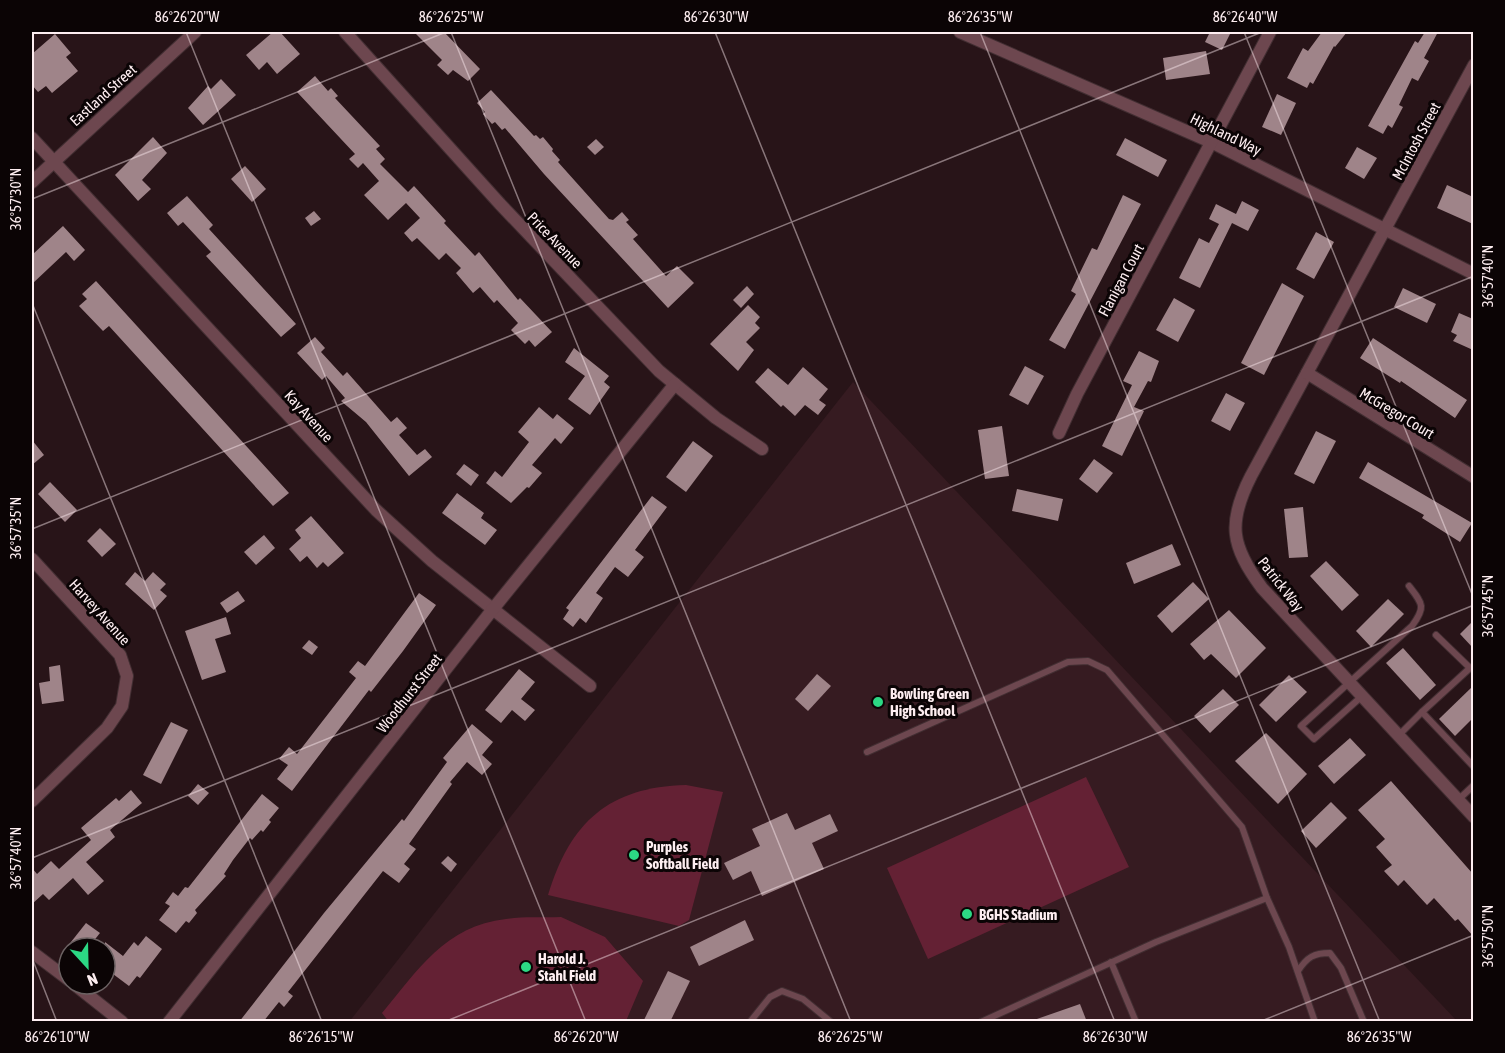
<svg xmlns="http://www.w3.org/2000/svg" width="1505" height="1053" font-family="'Asap Condensed',sans-serif">
<style>
.built{fill:#361b21}
.green{fill:#642134}
.building{fill:#9f8489}
.lines{fill:none;stroke-linecap:round;stroke-linejoin:round}
.service-casing{stroke:#422e32;stroke-width:8}
.minor-casing{stroke:#422e32;stroke-width:14}
.service{stroke:#6d474f;stroke-width:6}
.minor{stroke:#6d474f;stroke-width:12}
.ticks{fill:none;stroke:#feeef1;stroke-width:1.5;stroke-opacity:0.45}
.poi-dot{fill:#2cd884;stroke:#0b0405;stroke-width:2}
.labels{text-anchor:middle;dominant-baseline:central;stroke-width:6;stroke-linejoin:round;paint-order:stroke}
.street-label{font-size:15px;fill:#feeef1;stroke:#0b0405}
.poi-label{font-size:15px;font-weight:bold;fill:#feeef1;stroke:#0b0405;text-anchor:start}
.neatline{fill:none;stroke:#feeef1;stroke-width:2}
.ticks-label{font-size:15px;text-anchor:middle;fill:#feeef1}
</style>
<rect width="100%" height="100%" fill="#281418"/>
<!-- built -->
<path class="built" d="M853 382 1457 1021 349 1022Z"/>
<!-- green -->
<g class="green">
<path d="M1086 777 1129 867 928 959 887 868Z"/>
<path d="M686 785 723 792 689 920 679 926 548 895C570 822 609 787 686 785Z"/>
<path d="M561 917 605 937 643 981 626 1021 389 1022 382 1013C418 970 445 926 506 919 524 916 543 918 561 917Z"/>
</g>
<!-- building -->
<g class="building">
<path d="M273 32H280L300 54 277 74 267 62 259 70 246 55Z"/>
<path d="M414 32H444L480 69 468 81 453 70 448 75 437 65 442 60Z"/>
<path d="M1210 32H1231L1222 50 1205 42Z"/>
<path d="M1322 32H1347L1335 47 1334 46 1313 84 1310 82 1307 88 1287 78 1303 48 1308 51Z"/>
<path d="M1425 32H1438L1424 58 1429 61 1418 81 1412 78 1399 105 1403 107 1392 128 1388 125 1383 134 1368 126 1415 41 1418 43Z"/>
<path d="M55 34 71 53 66 57 78 71 52 93 46 86 38 92 32 85V54Z"/>
<path d="M1206 51 1210 74 1166 80 1163 58Z"/>
<path d="M315 76 328 91 331 88 338 96 335 98 380 146 376 149 385 159 380 164 408 192 414 186 446 221 444 223 475 256 479 252 518 300 520 298 552 332 535 347 529 340 525 344 511 330 518 323 497 300 494 303 480 287 473 293 456 273 461 268 446 253 439 260 417 238 412 242 404 233 420 218 406 203 388 220 364 195 379 181 363 163 358 168 349 159 355 154 297 92Z"/>
<path d="M221 79 236 95 203 125 188 108 208 86 211 89Z"/>
<path d="M491 90 534 136 536 135 540 139 543 137 553 149 552 151 560 160 558 162 609 219 613 220 622 212 629 220 626 222 638 235 633 239 666 276 677 266 694 283 668 308 544 174 505 128 502 130 495 122 492 124 483 114 485 112 477 103Z"/>
<path d="M1277 94 1296 103 1281 135 1262 127Z"/>
<path d="M153 137 167 153 142 180 151 189 138 201 115 175Z"/>
<path d="M1125 138 1167 160 1158 177 1116 155Z"/>
<path d="M596 139 604 147 595 155 587 147Z"/>
<path d="M1357 147 1377 158 1364 179 1345 168Z"/>
<path d="M245 166 266 189 252 202 231 179Z"/>
<path d="M1447 185 1473 197V224L1437 208Z"/>
<path d="M1123 195 1141 204 1065 349 1049 340 1076 294 1071 291 1092 248 1097 250Z"/>
<path d="M187 196 213 225 209 229 296 324 281 337 206 256 211 252 183 222 178 226 167 213Z"/>
<path d="M1242 201 1259 210 1248 231 1232 223 1200 288 1179 278 1199 238 1209 243 1219 224 1209 219 1216 204 1236 214Z"/>
<path d="M314 211 321 219 311 226 305 218Z"/>
<path d="M63 226 85 250 74 261 66 252 32 284V255Z"/>
<path d="M1316 232 1334 242 1314 279 1296 269Z"/>
<path d="M96 281 289 493 273 506 109 326 103 331 79 306 87 299 82 294Z"/>
<path d="M1282 283 1304 296 1264 375 1241 363Z"/>
<path d="M747 286 754 294 741 308 733 300Z"/>
<path d="M1403 288 1436 304 1427 323 1394 307Z"/>
<path d="M1174 298 1195 310 1178 342 1156 330Z"/>
<path d="M748 305 760 317 755 323 760 328 746 342 754 350 738 371 710 344Z"/>
<path d="M1459 313 1473 319V350L1453 341 1457 335 1451 332Z"/>
<path d="M315 337 325 348 321 352 343 376 347 372 391 422 397 417 407 428 399 435 417 455 425 449 432 457 409 476 366 422 341 401 345 398 326 376 322 380 297 353Z"/>
<path d="M1373 338 1467 400 1455 418 1401 381 1400 383 1360 358Z"/>
<path d="M574 348 609 376 604 382 610 387 590 415 568 399 585 376 565 362Z"/>
<path d="M1139 351 1159 361 1151 382 1148 381 1134 407 1144 411 1122 456 1102 446 1132 385 1123 381Z"/>
<path d="M1025 366 1044 376 1028 405 1009 395Z"/>
<path d="M803 367 828 389 819 400 826 405 818 415 805 405 795 416 783 405 781 407 755 382 768 368 788 385Z"/>
<path d="M1226 393 1245 403 1230 431 1211 421Z"/>
<path d="M539 407 553 419 557 414 574 428 561 444 555 438 532 465 542 473 529 488 527 487 511 503 486 483 495 471 502 477 529 442 518 432Z"/>
<path d="M1002 426 1009 476 985 479 978 430Z"/>
<path d="M1316 431 1336 441 1314 484 1294 474Z"/>
<path d="M32 440 44 455 32 465Z"/>
<path d="M693 441 713 456 686 492 666 477Z"/>
<path d="M1094 459 1113 473 1097 493 1079 479Z"/>
<path d="M1368 462 1472 523 1460 542 1422 518 1424 515 1359 478Z"/>
<path d="M464 464 479 475 471 486 456 474Z"/>
<path d="M50 482 77 510 65 522 38 494Z"/>
<path d="M1017 489 1063 499 1058 521 1012 511Z"/>
<path d="M457 493 484 513 481 518 497 530 485 545 442 513Z"/>
<path d="M652 496 667 507 635 550 644 557 628 577 615 567 596 593 603 598 586 623 580 618 573 627 563 619 569 610 566 608Z"/>
<path d="M1303 507 1308 557 1289 558 1284 509Z"/>
<path d="M311 516 344 553 328 567 323 562 317 568 307 556 300 562 289 549 301 538 295 530Z"/>
<path d="M100 528 116 544 102 557 87 541Z"/>
<path d="M264 535 275 548 256 565 244 552Z"/>
<path d="M1172 544 1181 565 1134 584 1126 563Z"/>
<path d="M1326 561 1359 595 1342 611 1310 576Z"/>
<path d="M135 572 145 581 153 572 166 584 160 590 167 596 154 610 125 584Z"/>
<path d="M1193 582 1209 599 1172 633 1157 616Z"/>
<path d="M238 591 245 601 227 613 220 603Z"/>
<path d="M419 593 436 605 403 651 371 692 369 690 292 791 277 779 288 765 279 759 289 747 297 754 356 678 349 672 358 661 365 666Z"/>
<path d="M1388 599 1404 614 1371 647 1356 631Z"/>
<path d="M1229 610 1266 648 1236 678 1211 654 1204 660 1190 644Z"/>
<path d="M226 617 231 634 215 639 226 672 202 680 185 631Z"/>
<path d="M1473 621V648L1460 634Z"/>
<path d="M309 640 318 647 312 655 302 648Z"/>
<path d="M1403 648 1436 685 1420 700 1386 663Z"/>
<path d="M60 665 64 701 42 704 39 683 50 681 49 667Z"/>
<path d="M519 669 535 682 521 699 535 710 525 721 512 710 501 723 485 710Z"/>
<path d="M817 674 831 686 808 711 795 699Z"/>
<path d="M1289 675 1307 692 1276 722 1259 705Z"/>
<path d="M1473 686V718L1455 736 1439 719Z"/>
<path d="M1223 689 1239 705 1210 733 1194 716Z"/>
<path d="M171 722 188 730 161 784 143 775Z"/>
<path d="M472 724 493 742 482 755 492 764 482 775 467 762 450 782 452 784 409 844 416 849 404 864 410 869 399 883 383 871 288 992 293 996 284 1007 279 1002 263 1022H239L324 913 402 819 404 821 447 762 443 758Z"/>
<path d="M1266 733 1307 774 1278 804 1235 761Z"/>
<path d="M1350 738 1366 755 1334 784 1318 766Z"/>
<path d="M1391 781 1473 874V936L1458 919 1455 921 1434 898 1427 905 1404 880 1398 886 1384 871 1392 865 1376 847 1385 839 1358 810Z"/>
<path d="M198 784 209 793 198 805 188 796Z"/>
<path d="M131 790 142 803 110 830 115 837 86 862 104 881 88 895 73 878 49 900 43 894 32 904V868L37 874 51 861 59 869 91 840 81 828 116 798 119 801Z"/>
<path d="M262 794 279 808 269 820 271 822 263 832 261 830 252 840 250 838 233 860 224 874 226 876 195 910 197 913 189 923 186 921 176 933 159 920 170 906 165 903 173 892 178 896 185 887 188 888Z"/>
<path d="M1331 802 1347 818 1316 848 1301 831Z"/>
<path d="M787 813 795 830 830 814 838 831 812 843 824 869 762 896 751 871 733 880 724 863 760 846 752 829Z"/>
<path d="M448 856 457 864 451 872 441 863Z"/>
<path d="M745 920 754 940 699 966 690 947Z"/>
<path d="M86 923 100 933 88 948H79L71 942Z"/>
<path d="M146 936 162 949 140 978 137 976 129 986 105 968V942L123 956 134 942 138 946Z"/>
<path d="M668 971 690 981 670 1022H643Z"/>
<path d="M1080 1004 1087 1022H1035L1034 1020Z"/>
</g>
<g class="lines">
<defs>
<g id="service">
<path d="M1436 635 1470 668 1422 712 1474 767"/>
<path d="M1361 697 1314 739 1301 726 1412 626C1426 607 1423 604 1409 586"/>
<path d="M1398 736 1422 712"/>
<path d="M867 752 1068 662 1088 661 1107 670 1242 827 1267 898 1289 947 1315 1022"/>
<path d="M1458 800 1474 785"/>
<path d="M1111 962 1136 1022"/>
<path d="M1298 971C1307 957 1314 953 1330 953L1341 968 1364 1022"/>
<path d="M750 1022 770 997 782 991 803 999 831 1022"/>
<path d="M981 1022 1156 942 1267 898"/>
</g>
<g id="minor">
<path d="M345 32 500 204 659 371 716 418 762 449"/>
<path d="M960 32 1211 142 1474 274"/>
<path d="M1474 65 1251 476C1227 523 1231 546 1262 588L1474 817"/>
<path d="M32 138 376 510 432 561 590 686"/>
<path d="M32 182 195 32"/>
<path d="M1307 373 1474 477"/>
<path d="M1059 433 1077 394 1270 32"/>
<path d="M32 559 120 655 127 676 122 706 107 728 32 801"/>
<path d="M32 952 69 980"/>
<path d="M74 984 122 1022"/>
<path d="M169 1022 493 609 675 384"/>
</g>
</defs>
<!-- service casing -->
<use href="#service" class="service-casing"/>
<!-- minor casing -->
<use href="#minor" class="minor-casing"/>
<!-- service -->
<use href="#service" class="service"/>
<!-- minor -->
<use href="#minor" class="minor"/>
</g>
<!-- ticks -->
<path class="ticks" d="M186 32 586 1022M451 32 851 1022M715 32 1115 1022M980 32 1380 1022M1244 32 1474 599M32 199 446 32M32 303 322 1022M32 529 1262 32M32 858 1474 276M32 958 57 1022M444 1022 1474 605M1259 1022 1474 935"/>
<!-- markers -->
<g class="poi-dot">
<circle cx="878" cy="702" r="6"/>
<circle cx="634" cy="855" r="6"/>
<circle cx="967" cy="914" r="6"/>
<circle cx="526" cy="967" r="6"/>
</g>
<g class="labels">
<!-- street labels -->
<g class="street-label">
<text transform="translate(103 95) rotate(-42)">Eastland Street</text>
<text transform="translate(1226 134) rotate(26)">Highland Way</text>
<text transform="translate(1416 141) rotate(-62)">McIntosh Street</text>
<text transform="translate(555 240) rotate(46)">Price Avenue</text>
<text transform="translate(1121 280) rotate(-62)">Flanigan Court</text>
<text transform="translate(1397 413) rotate(31)">McGregor Court</text>
<text transform="translate(309 416) rotate(48)">Kay Avenue</text>
<text transform="translate(1281 584) rotate(52)">Patrick Way</text>
<text transform="translate(100 612) rotate(48)">Harvey Avenue</text>
<text transform="translate(409 693) rotate(-52)">Woodhurst Street</text>
</g>
<!-- poi labels -->
<g class="poi-label">
<text x="890" y="693">Bowling Green<tspan x="890" dy="17">High School</tspan></text>
<text x="646" y="846">Purples<tspan x="646" dy="17">Softball Field</tspan></text>
<text x="979" y="914">BGHS Stadium</text>
<text x="538" y="958">Harold J.<tspan x="538" dy="17">Stahl Field</tspan></text>
</g>
</g>
<!-- border -->
<rect width="1505" height="1053" fill="none" stroke="#0b0405" stroke-width="66"/>
<!-- north arrow -->
<g transform="translate(87 966) rotate(158)"><circle r="28" fill="#0b0405" stroke="#6c6263" stroke-width="1.5"/>
<path d="M0-4.5L10 22L0 15L-10 22Z" fill="#2cd884"/>
<text y="-9" font-size="16" font-weight="bold" text-anchor="middle" fill="#feeef1">N</text>
</g>
<rect x="33" y="33" width="1439" height="987" class="neatline"/>
<g class="ticks-label">
<text x="187" y="22">86°26'20"W</text>
<text x="451" y="22">86°26'25"W</text>
<text x="716" y="22">86°26'30"W</text>
<text x="980" y="22">86°26'35"W</text>
<text x="1245" y="22">86°26'40"W</text>
<text transform="translate(16 199) rotate(-90)" y="5">36°57'30"N</text>
<text transform="translate(1488 276) rotate(-90)" y="5">36°57'40"N</text>
<text transform="translate(16 528) rotate(-90)" y="5">36°57'35"N</text>
<text transform="translate(1488 606) rotate(-90)" y="5">36°57'45"N</text>
<text transform="translate(16 858) rotate(-90)" y="5">36°57'40"N</text>
<text transform="translate(1488 936) rotate(-90)" y="5">36°57'50"N</text>
<text x="57" y="1042">86°26'10"W</text>
<text x="321" y="1042">86°26'15"W</text>
<text x="586" y="1042">86°26'20"W</text>
<text x="850" y="1042">86°26'25"W</text>
<text x="1115" y="1042">86°26'30"W</text>
<text x="1379" y="1042">86°26'35"W</text>
</g>
</svg>
